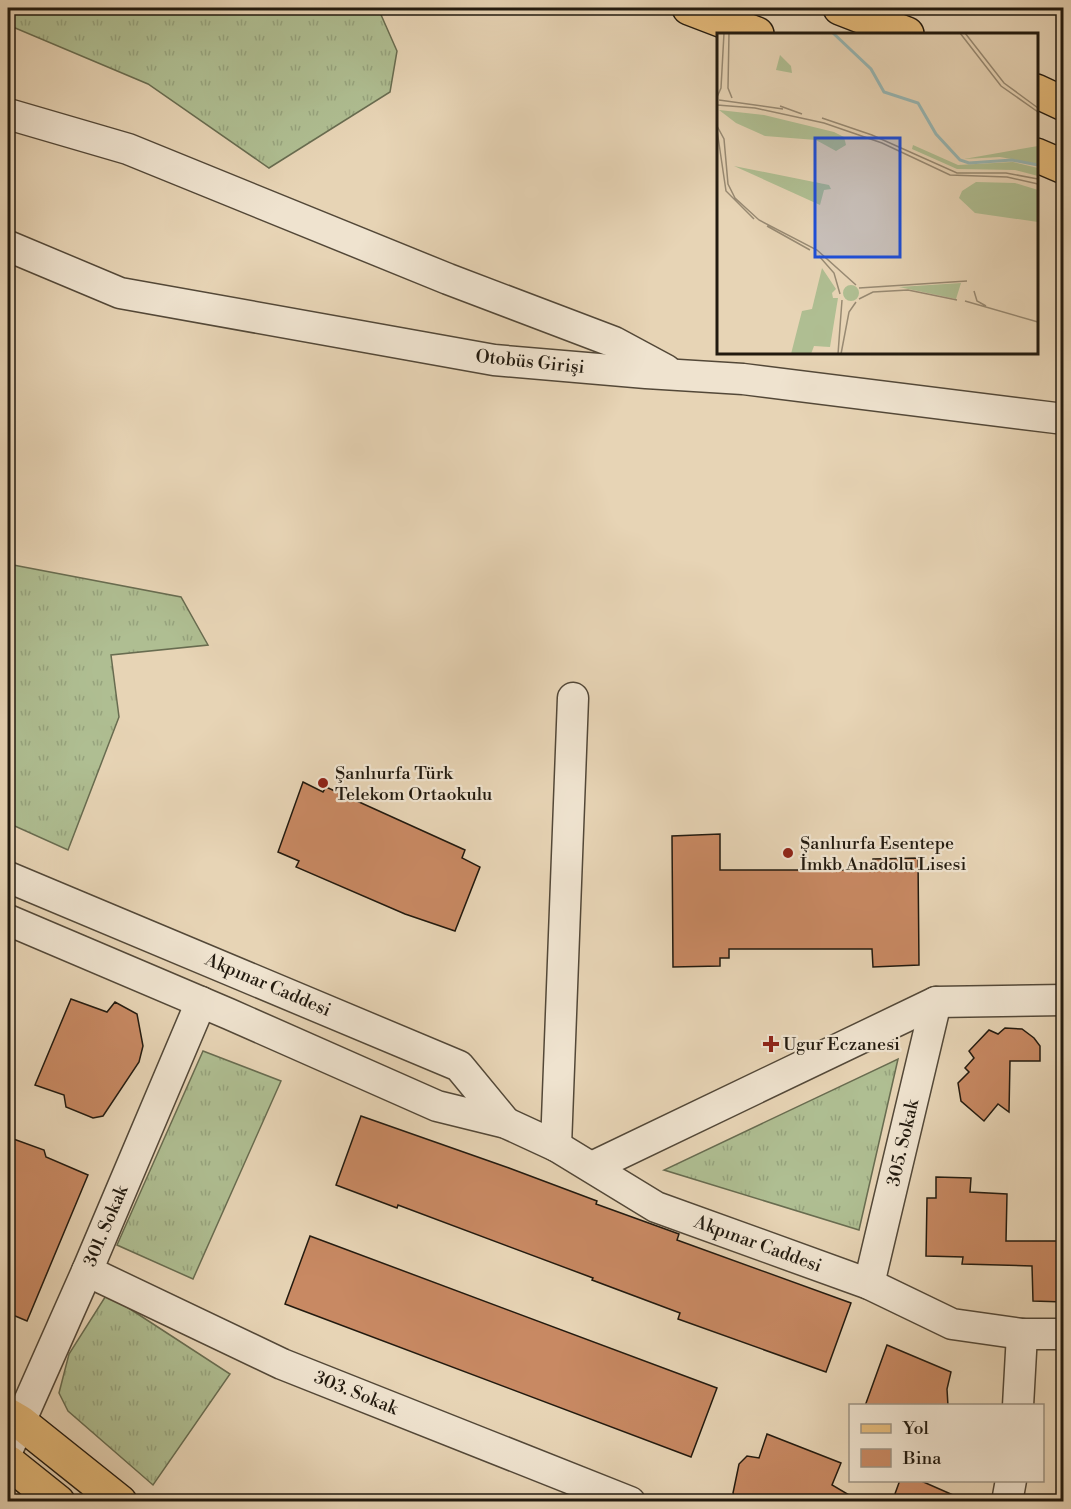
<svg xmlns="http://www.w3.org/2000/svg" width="1071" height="1509" font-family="'Libre Bodoni',serif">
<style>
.grass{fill:url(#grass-tufts);stroke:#686c50;stroke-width:1.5}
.building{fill:#c88963;stroke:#221a0f;stroke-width:1.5}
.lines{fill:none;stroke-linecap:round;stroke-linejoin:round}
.minor-casing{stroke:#534838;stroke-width:33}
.major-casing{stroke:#221a0f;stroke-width:36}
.highway-casing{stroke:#221a0f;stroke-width:36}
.minor{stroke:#efe3cf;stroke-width:30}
.major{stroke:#e4ba7a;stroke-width:33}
.highway{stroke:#e4ba7a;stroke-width:33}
.poi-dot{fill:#8f2418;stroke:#efe3cf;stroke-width:2}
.labels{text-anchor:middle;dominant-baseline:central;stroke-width:4.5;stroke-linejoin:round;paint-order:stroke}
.street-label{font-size:18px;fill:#221a0f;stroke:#efe3cf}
.poi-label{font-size:18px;fill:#221a0f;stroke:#efe3cf;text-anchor:start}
.inset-river{fill:none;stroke:#98b7b4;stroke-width:3}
.inset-road{fill:none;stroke:#988a73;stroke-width:1.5}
.view{fill:#1d4ed8;fill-opacity:0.15;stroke:#1d4ed8;stroke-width:3}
.inset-edge{fill:none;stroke:#221a0f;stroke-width:3}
</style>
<defs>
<pattern id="grass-tufts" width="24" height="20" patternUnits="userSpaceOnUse" patternTransform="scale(1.5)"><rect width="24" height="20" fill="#afbe92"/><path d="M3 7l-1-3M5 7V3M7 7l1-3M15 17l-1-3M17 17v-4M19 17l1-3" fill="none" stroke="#96a37d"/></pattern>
</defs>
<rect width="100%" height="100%" fill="#e7d4b5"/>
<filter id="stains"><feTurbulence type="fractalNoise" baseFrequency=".00333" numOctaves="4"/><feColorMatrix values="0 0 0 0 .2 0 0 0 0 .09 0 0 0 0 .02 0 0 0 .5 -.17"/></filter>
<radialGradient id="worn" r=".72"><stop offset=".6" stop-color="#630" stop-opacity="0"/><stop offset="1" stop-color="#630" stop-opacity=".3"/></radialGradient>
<!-- grass -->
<g class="grass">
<path d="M8 8H378L397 51 390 92 269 168 148 84 8 25Z"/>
<path d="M8 564 181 597 208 645 111 655 119 717 68 850 8 823Z"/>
<path d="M203 1051 281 1081 193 1279 117 1245Z"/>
<path d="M898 1059 859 1230 664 1170Z"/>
<path d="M107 1294 230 1374 153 1485 68 1411 59 1393 69 1354Z"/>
</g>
<!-- building -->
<g class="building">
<path d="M303 782 323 792 326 787 465 850 462 858 480 867 455 931 405 914 296 867 299 861 278 852Z"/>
<path d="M720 834V870H873V859L918 858 919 965 873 967 872 949H729V958H720V966L673 967 672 836Z"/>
<path d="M71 999 107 1012 115 1002 137 1014 143 1046 139 1062 103 1116 93 1118 66 1107 64 1095 35 1085Z"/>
<path d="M1005 1028 1022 1029 1034 1038 1040 1046V1061H1010L1009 1112 998 1104 984 1121 961 1101 958 1083 969 1072 965 1068 974 1058 969 1051 989 1030 998 1034Z"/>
<path d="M361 1116 509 1168 597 1201 596 1204 679 1234 677 1240 851 1303 826 1372 678 1319 680 1313 592 1280 593 1278 398 1205 397 1208 336 1185Z"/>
<path d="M8 1137 44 1150 46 1157 88 1175 27 1321 8 1313Z"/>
<path d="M936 1177 971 1178 970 1192 1007 1194 1006 1241H1064V1302L1033 1301 1032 1266 962 1264 963 1257 926 1256 927 1198H936Z"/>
<path d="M310 1236 717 1388 691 1457 285 1304Z"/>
<path d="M887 1345 951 1372 947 1389 948 1406H865Z"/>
<path d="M767 1434 841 1463 832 1485 861 1502H737L733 1493 739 1464 747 1456 759 1458Z"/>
<path d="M900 1480H919L969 1502H892Z"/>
</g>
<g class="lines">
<defs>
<g id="minor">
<path d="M8 114 128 149 448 279 614 342 666 370"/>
<path d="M8 246 120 293 494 360 646 373 743 379 1064 419"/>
<path d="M8 877 459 1066 506 1123"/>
<path d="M8 920 229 1014 437 1106 506 1123 556 1146 656 1207 869 1284 952 1324 1022 1334H1064"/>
<path d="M556 1146 573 698"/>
<path d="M592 1167 936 1002 1064 1000"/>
<path d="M87 1271 282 1364 630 1502"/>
<path d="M869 1284 936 1002"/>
<path d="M1018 1406 1022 1334"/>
<path d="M8 1449 87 1271 201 1002"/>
<path d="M1007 1502 1011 1480"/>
</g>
<g id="major">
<path d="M8 1415 20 1422 120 1502"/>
<path d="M8 1462 58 1502"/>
</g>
<g id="highway">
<path d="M689 8 757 34"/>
<path d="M840 8 907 34"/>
<path d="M1036 91 1064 104"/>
<path d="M1036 155 1064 167"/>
</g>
</defs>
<!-- minor casing -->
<use href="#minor" class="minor-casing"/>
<!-- major casing -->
<use href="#major" class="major-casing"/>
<!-- highway casing -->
<use href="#highway" class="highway-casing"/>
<!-- minor -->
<use href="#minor" class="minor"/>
<!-- major -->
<use href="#major" class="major"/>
<!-- highway -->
<use href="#highway" class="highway"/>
</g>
<!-- markers -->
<g class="poi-dot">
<circle cx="323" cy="783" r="6"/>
<circle cx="788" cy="853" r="6"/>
<path d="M768 1035h6v6h6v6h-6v6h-6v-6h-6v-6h6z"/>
</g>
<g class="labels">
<!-- street labels -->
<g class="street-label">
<text transform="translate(530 362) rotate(6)">Otobüs Girişi</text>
<text transform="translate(268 985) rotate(23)">Akpınar Caddesi</text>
<text transform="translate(903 1143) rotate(-77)">305. Sokak</text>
<text transform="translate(106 1226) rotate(-67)">301. Sokak</text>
<text transform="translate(758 1244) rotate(20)">Akpınar Caddesi</text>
<text transform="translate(356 1393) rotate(22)">303. Sokak</text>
</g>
<!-- poi labels -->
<g class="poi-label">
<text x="335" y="773">Şanlıurfa Türk<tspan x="335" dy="21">Telekom Ortaokulu</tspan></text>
<text x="800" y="843">Şanlıurfa Esentepe<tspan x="800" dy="21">İmkb Anadolu Lisesi</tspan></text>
<text x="783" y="1044">Ugur Eczanesi</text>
</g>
</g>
<!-- overview -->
<g transform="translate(717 33)">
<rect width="321" height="321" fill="#e7d4b5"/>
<path d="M63 22 74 33 75 40 59 37ZM2 77 47 82 117 99 127 104 129 112 119 118 99 107 48 103 19 90ZM196 112 241 132 296 129 321 135V143L298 137 240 136 195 116ZM321 113V131L283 124 247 126ZM17 133 112 152 114 156 107 157 103 172ZM259 149 298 150 321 157V189L258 180 242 165 245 158ZM244 250 239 266 182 254ZM126 260a8 8 0 1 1 16 0a8 8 0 1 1-16 0Z" fill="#afbe92"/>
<path d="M105 235 119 256 115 260 116 265H121L113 314 97 313 94 321H74L85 278 95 276Z" fill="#afbe92"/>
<path class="inset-river" d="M116 0 154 36 167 59 201 70 219 101 243 127 252 130 295 127 321 132"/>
<path class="inset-road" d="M12 0 11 55 15 65M243 0 284 53 321 79M248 0 287 50 321 75M0 64 4 55 7 0M2 67 66 76M0 72 38 75 107 90 165 110 233 142 290 144 321 151M63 73 85 81M105 85 155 102 240 140H289L321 146M0 93 7 106 11 151 18 165 42 187 100 217 139 252M0 97 9 158 37 186M50 193 93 217M102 223 117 240 123 261M142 255 250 248M257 258 260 268 269 273M142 266 156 259 191 257 240 267M248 268 321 289M121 321 125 267M124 321 132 279 139 269"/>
<path class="view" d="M98 105H183V224H98Z"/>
<rect width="321" height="321" class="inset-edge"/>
</g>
<!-- margin -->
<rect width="1071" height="1509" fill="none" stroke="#e7d4b5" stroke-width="30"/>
<rect x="9" y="9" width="1053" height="1491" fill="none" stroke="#221a0f" stroke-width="3"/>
<rect x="15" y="15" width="1041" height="1479" fill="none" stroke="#221a0f" stroke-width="1.5"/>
<!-- legend -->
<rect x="849" y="1404" width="195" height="78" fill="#efe3cf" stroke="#9d9382" stroke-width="1.5"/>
<rect x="861" y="1424" width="30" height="9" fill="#e4ba7a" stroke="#9d9382" stroke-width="1.5"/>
<text x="903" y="1434" font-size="18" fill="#221a0f">Yol</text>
<rect x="861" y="1449" width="30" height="18" fill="#c88963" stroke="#9d9382" stroke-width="1.5"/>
<text x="903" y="1464" font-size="18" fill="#221a0f">Bina</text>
<rect width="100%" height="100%" filter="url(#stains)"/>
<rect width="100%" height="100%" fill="url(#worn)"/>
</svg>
